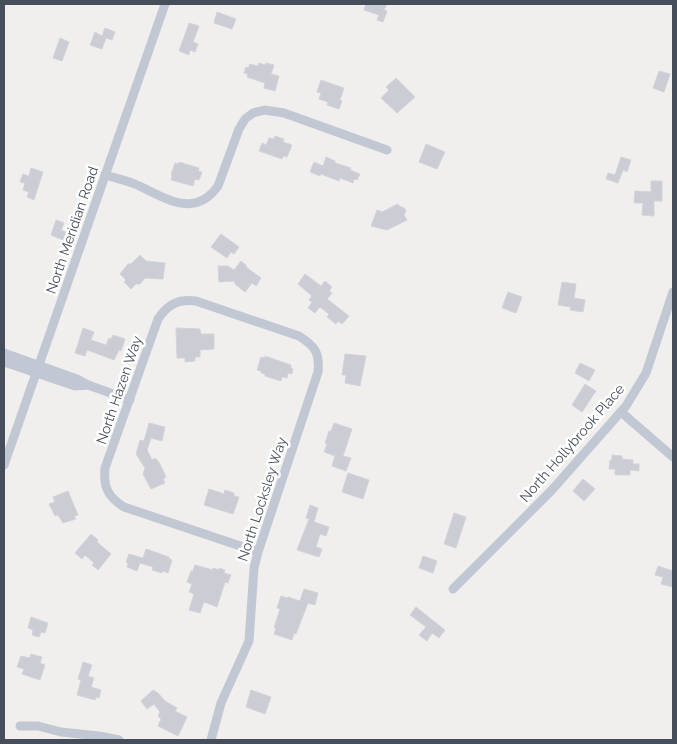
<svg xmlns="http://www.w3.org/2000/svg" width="677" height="744" font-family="Raleway,sans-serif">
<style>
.building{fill:#cbccd4;stroke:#d3d3da}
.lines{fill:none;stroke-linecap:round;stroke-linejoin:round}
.minor{stroke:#c2c8d3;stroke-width:9}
.labels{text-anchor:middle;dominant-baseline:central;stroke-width:5;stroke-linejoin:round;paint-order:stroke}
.street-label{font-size:14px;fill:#474e5b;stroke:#fff}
</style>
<rect width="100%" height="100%" fill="#f1efee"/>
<!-- building -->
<g class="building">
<path d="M366 4H387L384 10 387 11 383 22 377 20 379 15 364 10Z"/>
<path d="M217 12 236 19 232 29 214 23Z"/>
<path d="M189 23 199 26 193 42 198 44 195 52 190 50 189 55 179 51Z"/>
<path d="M105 28 115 32 112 40 106 38 102 49 90 45 95 32 102 36Z"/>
<path d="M60 38 69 42 62 61 53 58Z"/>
<path d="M259 63 265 65 266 63 274 65 271 74 279 76 275 91 264 88 265 83 247 77 248 74 244 73 246 67 248 68 250 64 258 66Z"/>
<path d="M659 71 670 74 664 92 653 88Z"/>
<path d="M396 78 415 97 397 113 381 98 389 90 386 87Z"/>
<path d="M321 80 344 88 340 100 342 101 339 109 327 105 328 102 319 99 321 93 317 92Z"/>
<path d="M275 136 284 139 283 142 292 145 287 157 283 156 282 159 259 151 262 143 266 145 269 138 274 139Z"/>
<path d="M426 144 445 152 437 169 419 162Z"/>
<path d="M326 157 335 161V163L351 168 350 170 360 174 357 180 354 179 353 183 340 178 339 181 321 174 320 176 310 172 314 162 323 166Z"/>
<path d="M621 157 631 160 627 172 623 170 618 183 606 179 608 173 615 175Z"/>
<path d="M179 162 199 168 198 171 202 172 199 180 195 179 193 186 171 180 172 176 171 175 175 163 179 164Z"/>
<path d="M31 168 43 172 34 200 27 197 29 192 23 190 25 183 20 182 23 174 29 176Z"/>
<path d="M651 181H662V201H654V216L642 215 643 203H634L635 191 651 192Z"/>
<path d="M398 204 399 206 404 208 406 211 404 215 407 220 387 230 371 226 377 210 382 212Z"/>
<path d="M56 220 64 223 61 230 66 232 63 240 51 235Z"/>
<path d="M221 234 239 247 234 254 231 252 227 258 211 247Z"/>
<path d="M140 255 146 261 165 263 163 279 145 278 140 284H136L131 289 124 282 126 280 120 274 128 264H131Z"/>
<path d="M241 261 247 266 246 267 261 278 256 286 252 283 245 292 235 284V281L219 282 218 266H228L234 270Z"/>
<path d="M305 274 321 286 325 281 332 287 329 291 332 293 327 299 349 316 342 324 338 321 336 324 327 317 329 314 320 307 315 313 308 308 312 302 309 300 312 296 298 284Z"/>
<path d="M562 282 576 284 574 298 585 300 583 312 570 310 571 307 558 305Z"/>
<path d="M508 292 522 297 516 313 502 308Z"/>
<path d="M83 328 94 332 91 340 106 345 109 338 111 339 113 335 125 339 121 351 119 350 114 360 87 350 85 356 75 353Z"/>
<path d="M176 328 200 329 201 334H214V349L200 350V357H195V361L185 362V358H177Z"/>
<path d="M345 354 366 356 360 386 345 383 346 375H342Z"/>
<path d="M265 356 291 365V368L293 369 292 374 288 373 287 378 282 377 281 381 265 376V374L261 373V371L257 370 261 357 265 358Z"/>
<path d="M580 363 595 370 589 381 575 373Z"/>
<path d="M585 384 596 391 582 412 572 405Z"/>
<path d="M149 423 165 427 162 441 151 438 147 450 152 460 155 458 159 462 166 477 163 479 165 483 151 489 143 474 145 468 136 454 140 440 144 441Z"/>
<path d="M334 423 352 429 343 456 351 458 346 471 332 466 335 456 324 452 327 444 325 443 329 431H331Z"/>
<path d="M612 455 622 456V459L633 460V464H639V471L630 470V475H615V469H609L610 460H612Z"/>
<path d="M348 473 369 480 363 499 342 492Z"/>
<path d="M583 479 595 489 584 501 573 491Z"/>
<path d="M209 489 224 494 225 490 234 493V496L239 497 233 514 204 505Z"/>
<path d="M68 491 78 515 74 516 76 519 63 523 58 515 55 516 49 504 55 502 53 497Z"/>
<path d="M310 505 318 508 314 522 329 527 326 536 320 534 316 547 322 549 319 557 297 550 309 519 306 518Z"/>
<path d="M454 513 466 517 456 548 444 544Z"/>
<path d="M91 534 98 540 97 542 111 554 98 570 92 565 94 563 85 555 82 559 75 553Z"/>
<path d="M146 549 169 557V559L172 560 168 573 163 571 162 573 152 570 153 567 140 563 137 571 127 567 128 563 126 562 129 554 143 558Z"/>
<path d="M423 556 437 561 433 573 419 568Z"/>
<path d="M195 565 213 570V568L219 570V568L225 570 224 573 231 575 228 583 225 582 217 607 204 602 200 613 189 610 194 594 189 592 192 584 187 582 191 571H193Z"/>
<path d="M658 566 673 571V587L661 584 663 577 655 575Z"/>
<path d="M304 589 318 593 315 605 308 603 296 634 294 633 292 640 274 634 276 628H274L280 609 277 608 281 596 287 598 288 597 300 601Z"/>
<path d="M416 607 445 630 439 638 432 633 427 641 419 635 426 627 410 615Z"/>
<path d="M31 617 48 623 45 633 41 632 39 637 32 635 33 630 28 628Z"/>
<path d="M31 654 42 657 40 663 45 665 40 680 22 674 24 669 17 667 21 656 30 658Z"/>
<path d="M83 662 92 665 88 676 94 678 91 687 101 690 99 698 96 697 95 700 77 695 81 680 78 679Z"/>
<path d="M153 690 158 693 165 701 177 708 175 711 187 717 178 736 158 726 161 719 158 716 160 712 154 704 147 709 141 701Z"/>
<path d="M251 690 271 697 265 714 246 707Z"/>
</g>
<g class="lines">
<!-- minor -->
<g class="minor">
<path d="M105 175C115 178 126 180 135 184 164 197 194 220 218 186L239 129 245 119 253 113 265 110 284 113 387 150"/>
<path d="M4 353 77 379 88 385 75 386 4 362"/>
<path d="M88 385 130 400"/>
<path d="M621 412 673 457"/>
<path d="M4 465 165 4"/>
<path d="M453 589 551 491 626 406 646 373 673 292"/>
<path d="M20 726H38L61 732 99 736 119 740"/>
<path d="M211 740 221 703 249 641 254 568 258 552 318 372C320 353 315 346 299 336L196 301C178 299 168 304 158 319L105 468C103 487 108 497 124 507L258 552"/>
</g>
</g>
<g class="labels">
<!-- street labels -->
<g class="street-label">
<text transform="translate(72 230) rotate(-71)">North Meridian Road</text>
<text transform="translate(119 390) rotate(-71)">North Hazen Way</text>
<text transform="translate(572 443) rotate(-49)">North Hollybrook Place</text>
<text transform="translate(262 499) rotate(-72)">North Locksley Way</text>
</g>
</g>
<!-- border -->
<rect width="677" height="744" fill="none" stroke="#474e5b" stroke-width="10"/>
</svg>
